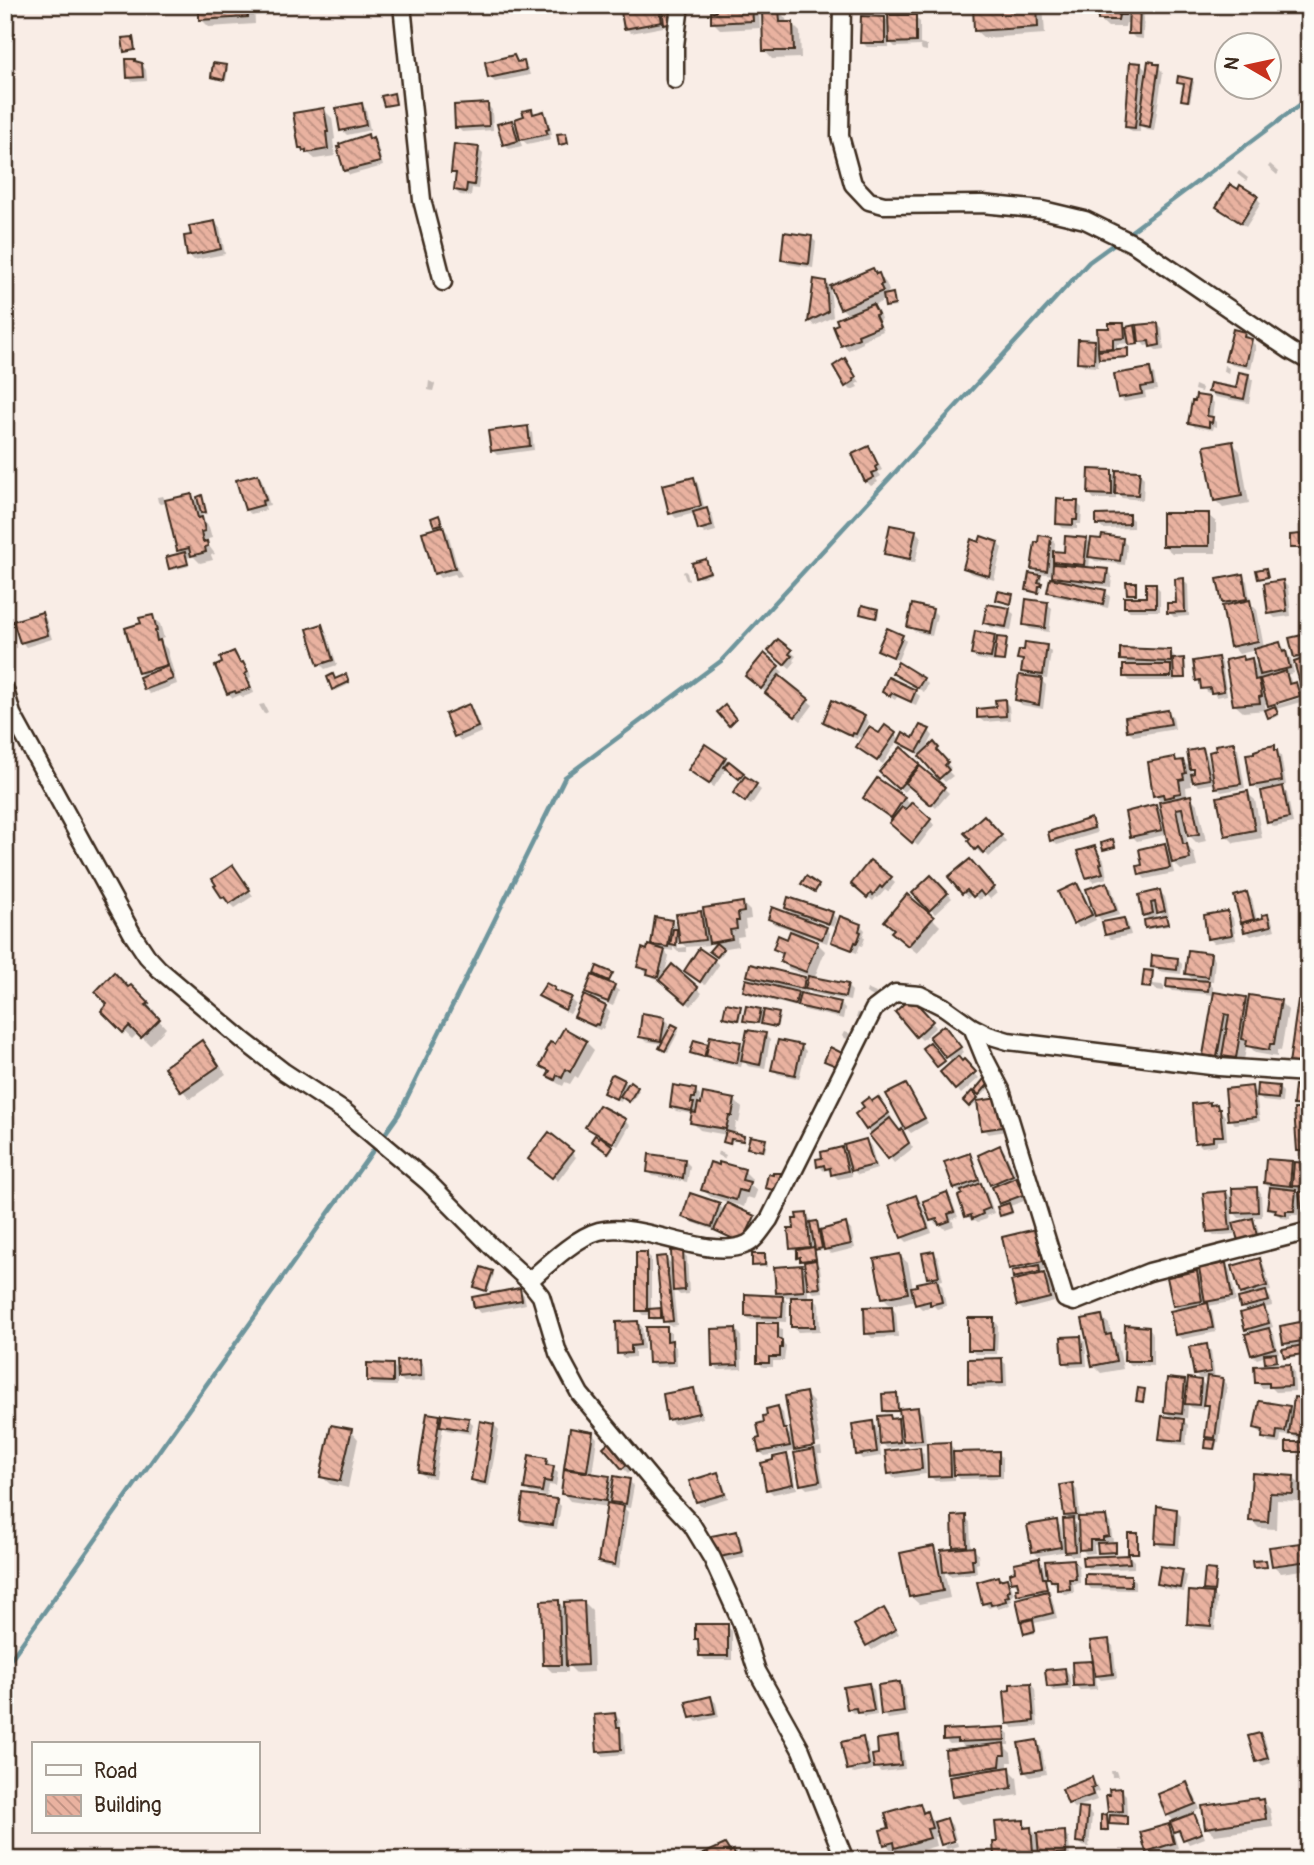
<svg xmlns="http://www.w3.org/2000/svg" width="1314" height="1865" font-family="Pangolin,sans-serif">
<style>
.shadow{fill:#0003;fill-rule:evenodd}
.lines{fill:none;stroke-linecap:round;stroke-linejoin:round}
.stream{stroke:#6e959c;stroke-width:4.5}
.building{fill:url(#building-back-hatch);stroke:#3b2a1e;stroke-width:2}
.minor-casing{stroke:#3b2a1e;stroke-width:21}
.minor{stroke:#fdfcf7;stroke-width:16}
</style>
<defs>
<pattern id="building-back-hatch" width="6" height="6" patternUnits="userSpaceOnUse" patternTransform="scale(1.75)"><rect width="6" height="6" fill="#e9b2a0"/><path d="M-1 5l2 2M0 0l6 6M5-1l2 2" fill="none" stroke="#be9182"/></pattern>
</defs>
<rect width="100%" height="100%" fill="#f9ede6"/>
<filter id="ink" filterUnits="userSpaceOnUse"><feTurbulence type="fractalNoise" baseFrequency=".0143" numOctaves="2"/><feDisplacementMap in="SourceGraphic" scale="14" xChannelSelector="R" yChannelSelector="G"/><feConvolveMatrix kernelMatrix="1 2 1 2 8 2 1 2 1" color-interpolation-filters="sRGB"/></filter>
<g filter="url(#ink)">
<!-- shadow -->
<g class="shadow">
<path d="M200 5H254L255 24 209 27 201 19Z"/>
<path d="M633 5H670L674 25 631 33 626 28 622 7Z"/>
<path d="M717 5H759L760 28 721 30 713 22 718 14Z"/>
<path d="M864 5H891V9H868Z"/>
<path d="M894 5H918V7L897 8Z"/>
<path d="M974 5H994L1004 13 1005 5H1011L1015 9V5H1043L1045 34 984 38 976 31Z"/>
<path d="M1094 5H1144L1143 39 1135 38 1130 33V23H1126L1125 27H1108L1094 14Z"/>
<path d="M779 11 786 19 787 24H792L800 32 801 58 772 59 765 51Z"/>
<path d="M915 17 920 22V44L927 46V51L922 50 920 46 895 47 889 41V47H867L862 42 885 18 890 24Z"/>
<path d="M513 57 528 68 530 75 495 82 490 78Z"/>
<path d="M141 64 146 70 147 81 133 82 128 77Z"/>
<path d="M1140 64 1145 69 1143 89H1146L1158 67 1163 72 1154 131 1146 130 1140 124V132H1132L1127 127Z"/>
<path d="M226 67 228 69 226 81 212 76Z"/>
<path d="M1192 80 1194 82 1190 102 1185 101 1183 99 1185 85 1179 82Z"/>
<path d="M361 104 366 109 370 130 347 135 342 130Z"/>
<path d="M487 105 492 110 493 130 462 132 457 127Z"/>
<path d="M324 110 332 118 335 139 333 140 335 156 315 159 301 147Z"/>
<path d="M531 111 535 115 544 113 548 118 552 134H550L551 139 527 144 519 137 522 146 509 149 505 144 512 122 520 129Z"/>
<path d="M367 136 377 144 383 166 350 175 346 171Z"/>
<path d="M478 149 483 154 478 189 472 188 471 196 460 195 455 190 457 177 453 172Z"/>
<path d="M1270 164 1279 172 1277 175 1268 167Z"/>
<path d="M1239 171 1248 178 1246 181 1237 174Z"/>
<path d="M1238 192 1257 198 1261 203 1246 227 1223 211Z"/>
<path d="M215 223 220 228 225 254 194 260 189 255 193 236Z"/>
<path d="M811 237 816 242 813 268 788 264 783 259Z"/>
<path d="M873 270 886 283 889 291 887 293 888 296 892 295 894 297 896 307 888 308 885 300 873 306 878 310 881 319 879 320 883 331 862 340 863 343 848 350 843 345 849 315 841 308Z"/>
<path d="M816 281 825 282 830 287 833 317 814 326 810 321Z"/>
<path d="M1123 324 1127 328 1135 327 1139 332 1157 324 1162 329 1164 350 1157 351 1151 345 1145 346 1138 338 1139 345 1132 346 1130 343 1117 344V351L1127 350 1129 358 1103 360 1099 357 1098 367 1084 366 1079 361 1095 342 1100 347 1110 329Z"/>
<path d="M1244 334 1256 346 1251 369 1232 365 1227 360Z"/>
<path d="M845 361 860 382 856 384 858 387 851 390 847 386Z"/>
<path d="M1224 365 1229 368 1228 374 1223 371Z"/>
<path d="M1149 370 1154 374 1157 390 1145 392 1146 398 1124 402 1120 397Z"/>
<path d="M1248 375 1253 380 1249 403 1215 397 1210 392 1237 390Z"/>
<path d="M429 381 435 384 433 391 428 390Z"/>
<path d="M1195 385 1202 388 1201 392 1194 390Z"/>
<path d="M1210 399 1214 403 1212 418 1217 423V427L1214 426 1213 430 1195 427 1190 422 1197 403Z"/>
<path d="M527 428 532 433 534 450 497 455 492 450Z"/>
<path d="M1232 443 1240 451 1249 503 1223 508 1215 500Z"/>
<path d="M869 448 873 453 882 470 878 472 881 476 876 479 878 482 871 486 866 481Z"/>
<path d="M1111 472 1117 478 1139 473 1144 478 1143 500 1122 498 1116 493V499H1094L1090 494Z"/>
<path d="M258 476 262 480 270 505 265 506 266 510 251 514 246 510Z"/>
<path d="M693 479 698 484 705 510H707L712 514 716 531 705 534 700 529 695 513 676 518 671 513Z"/>
<path d="M163 496 166 502 192 496 200 505 201 497 203 499 207 514 202 515 204 521 209 527 212 538 208 539 209 546 215 554 211 555 213 560 200 563 193 556 187 558 189 566 173 570 171 568 183 554 179 550 168 503 160 504 158 502 157 497Z"/>
<path d="M1065 500 1067 503H1077L1082 508 1081 524H1077V529L1063 528 1058 523Z"/>
<path d="M1208 515 1216 522V553H1172L1164 546Z"/>
<path d="M1128 516 1133 520V528L1103 529 1098 525Z"/>
<path d="M439 517 443 526H441L448 533 458 569 462 576 457 577 455 574 440 578 436 573 439 529 435 526Z"/>
<path d="M891 527 916 532 921 537 915 563 891 558 886 553Z"/>
<path d="M1051 538 1055 543 1054 553 1065 554 1086 539 1092 545 1122 540 1127 545 1125 565 1095 561 1090 556 1089 569 1107 571 1112 576 1111 587 1077 583V586L1106 592 1110 597 1108 608 1054 596 1049 591 1059 582 1054 575 1038 573 1033 568Z"/>
<path d="M997 543 1002 548 994 580 970 573 965 568Z"/>
<path d="M706 561 711 574 699 578 697 576Z"/>
<path d="M685 571 687 573 689 581 686 580 683 572Z"/>
<path d="M1040 576 1042 578 1039 584 1043 587H1041L1040 593 1030 592 1028 590Z"/>
<path d="M1242 576 1247 581 1251 604 1257 610 1264 648 1280 644 1285 649V653L1291 658 1294 673 1286 675 1290 678 1292 685 1296 684 1300 689 1302 694 1265 704 1266 710 1243 712 1235 705 1242 658 1245 661 1251 660 1261 670 1256 650 1239 654 1232 646 1227 607 1223 602Z"/>
<path d="M1183 580 1188 585 1189 616 1174 617 1169 612 1178 605Z"/>
<path d="M1283 582 1288 587 1291 616 1275 618 1270 613Z"/>
<path d="M1155 585 1160 590V611H1130L1125 606 1147 599Z"/>
<path d="M1047 604 1052 608 1049 632 1030 629 1025 625Z"/>
<path d="M877 610 879 612 878 619 862 614Z"/>
<path d="M932 610 937 615 932 636 914 631 909 626Z"/>
<path d="M1009 610 1014 614 1011 631 990 627 985 623Z"/>
<path d="M41 614 46 619 52 639 26 647 22 642Z"/>
<path d="M152 617 160 624 164 638 161 639 163 645 167 649 177 684 150 694 145 689 144 677 139 672 143 625Z"/>
<path d="M321 626 326 631 337 665 325 669 320 664Z"/>
<path d="M902 636 906 641 898 660 884 654 880 650Z"/>
<path d="M994 637 998 641 1006 640 1008 642 1005 662 996 661 995 662 977 659 972 654Z"/>
<path d="M1301 637 1309 659V695L1308 692H1305L1300 662 1296 657Z"/>
<path d="M778 641 796 656 793 660 795 662 790 668 775 656Z"/>
<path d="M1046 647 1051 652 1047 679 1039 678 1046 685 1043 709 1022 705 1017 700 1030 678 1023 671 1024 663 1019 658Z"/>
<path d="M1171 652 1175 657V660H1183L1185 662 1186 679 1175 680V681H1130L1125 676 1128 666 1122 660Z"/>
<path d="M234 653 242 664 248 669 251 677 249 678 254 693 243 697 240 695 233 698 228 693 225 664Z"/>
<path d="M764 656 783 672 779 677 813 705 801 721 752 681Z"/>
<path d="M1217 658 1222 663 1227 695 1217 697 1213 692 1208 693 1198 680Z"/>
<path d="M899 665 923 679 928 684 924 692 899 677 894 673Z"/>
<path d="M333 676 336 681 347 678 350 684 335 691 334 689Z"/>
<path d="M884 692H915L920 696 916 705 897 697 895 700Z"/>
<path d="M1303 697 1304 701 1276 709 1279 716 1271 719 1270 717 1273 708 1271 707Z"/>
<path d="M1004 701 1009 706 1010 720 984 722 979 718 998 709Z"/>
<path d="M264 704 268 712 264 714 259 705Z"/>
<path d="M468 706 473 710 482 732 461 741 456 736Z"/>
<path d="M1168 712 1173 717 1175 729 1133 736 1129 731Z"/>
<path d="M864 717 869 722 861 738 858 736 857 739 830 726 825 722Z"/>
<path d="M929 731 933 736 924 753 934 745 942 754 941 756 951 768 948 771 953 776 945 782 920 755 905 747 898 740 883 764 863 752 880 736 895 734 901 740H914Z"/>
<path d="M1234 744 1238 749 1245 788 1221 792 1217 787 1216 783 1199 786 1193 781H1190L1191 786 1186 787 1187 798 1190 797 1198 805 1206 841 1197 843 1185 831 1189 848 1194 853 1197 867 1181 870 1171 860 1174 873 1145 879 1141 874 1144 866 1164 845 1171 852 1168 834 1137 841 1132 836 1156 806 1164 814 1163 803 1155 795 1175 759 1178 762 1183 761 1191 769 1192 775 1198 774 1192 768 1202 750 1207 755 1211 770 1214 769Z"/>
<path d="M1274 747 1281 756 1286 785 1280 786 1287 793 1293 823 1274 827 1269 822 1262 789 1258 790 1253 785Z"/>
<path d="M725 759 761 790 751 805 740 798 744 781 727 768 714 787 695 774Z"/>
<path d="M919 765 949 793 936 808 910 785 904 792 886 777Z"/>
<path d="M1247 793 1255 800 1262 838 1234 843 1226 835Z"/>
<path d="M904 798 909 803 902 813 930 820 934 825 918 846 896 827 894 819 870 803Z"/>
<path d="M984 817 1006 841 989 857 984 851 981 854 970 842Z"/>
<path d="M1090 820 1095 825 1097 833 1057 845 1052 840Z"/>
<path d="M1095 848 1104 860 1107 878 1093 882 1088 877Z"/>
<path d="M975 866 997 893 990 899 986 895 979 900 973 894 968 898 950 877Z"/>
<path d="M237 872 253 896 235 908 224 897 217 887Z"/>
<path d="M931 877 952 898 935 914 915 893Z"/>
<path d="M890 878 895 883 888 892 885 890 878 898 876 897 873 901 858 888Z"/>
<path d="M1107 884 1112 889 1120 915 1101 920 1097 915Z"/>
<path d="M1077 885 1082 890 1096 920 1079 928 1075 923Z"/>
<path d="M1160 892 1165 897 1169 916 1164 917 1168 920 1169 926 1149 929 1147 928 1151 921 1144 915 1141 896ZM1155 908 1165 918 1157 920Z"/>
<path d="M1247 894 1252 899 1257 921 1267 915 1272 920 1275 930 1251 936 1246 931 1236 897Z"/>
<path d="M742 903 750 911 751 919 745 920 746 928 743 929 744 936 737 937 738 946 721 949 724 952 719 958 712 951 715 947 708 939 709 945 686 947V952H678L673 947V951L663 949 669 956 664 976 672 967 702 993 691 1006 661 980 654 978 639 967 659 950 653 944 671 921 676 926V930L678 933V948L686 947 681 942 700 913 707 920Z"/>
<path d="M787 908 832 914 837 919 834 927 810 919 809 922 826 928 830 933 827 943 803 934 801 937 817 943 825 951 814 979 847 986 852 991 850 1001 812 993 808 990 807 993 782 987 781 990 797 994 801 998 840 1003 845 1008 843 1019 804 1010 800 1006V1008L750 995 745 991 757 984 749 975 805 978 808 982 811 977 789 969 782 961 783 957 775 948 788 941 792 930 774 924 770 919 797 918Z"/>
<path d="M1228 913 1233 918 1236 940 1214 943 1209 938Z"/>
<path d="M932 918 940 926 917 953 901 940Z"/>
<path d="M1123 919 1128 924 1131 935 1111 939 1106 934Z"/>
<path d="M859 925 857 940 862 927 865 930 863 936 865 938 862 946 860 945 857 953 838 946 833 941Z"/>
<path d="M1211 955 1215 960 1213 981 1206 980 1213 987V994L1245 998 1249 1002H1280L1288 1010 1281 1051 1277 1050V1057L1256 1053 1247 1044 1243 1065 1232 1063 1226 1057 1225 1064 1213 1062 1205 1054 1215 995 1173 991 1168 986 1195 981 1186 973Z"/>
<path d="M1177 959 1182 964 1181 974 1158 971 1153 966Z"/>
<path d="M714 960 719 965 705 985 691 975Z"/>
<path d="M1152 973 1154 974 1153 984 1162 985 1164 987V991L1156 990 1153 986 1152 989 1144 987Z"/>
<path d="M131 987 155 1011 153 1014 166 1028 150 1045 138 1033 132 1039 103 1011Z"/>
<path d="M614 987 619 991 613 1006 596 999 595 1001 587 993Z"/>
<path d="M867 989 876 993 874 997 866 993Z"/>
<path d="M554 990 558 994 571 999 576 1004 570 1014 545 1001 541 996Z"/>
<path d="M911 1000 936 1027 922 1040 917 1035Z"/>
<path d="M605 1007 610 1012 603 1029 601 1028 600 1030 581 1022 576 1017Z"/>
<path d="M740 1007 742 1009 740 1021 725 1016Z"/>
<path d="M760 1010 765 1015H778L780 1017 777 1028 765 1025 760 1021V1024L745 1020Z"/>
<path d="M858 1012 863 1016 862 1021 856 1018Z"/>
<path d="M664 1018 669 1023 667 1035 677 1029 679 1031 668 1052 663 1050V1044L645 1041 641 1036Z"/>
<path d="M844 1032 852 1034 854 1036 853 1040 844 1038 842 1036Z"/>
<path d="M948 1032 964 1052 957 1058 962 1063 964 1061 979 1078 961 1094 942 1072 953 1063 932 1037Z"/>
<path d="M765 1035 770 1040 765 1069 748 1066 743 1060 741 1067 713 1061 707 1055 706 1058 692 1052 707 1046 709 1048 740 1043 745 1048Z"/>
<path d="M586 1042 594 1050 578 1078 575 1076 570 1084 565 1082 563 1086 557 1083 542 1065 556 1047Z"/>
<path d="M202 1043 209 1050 226 1074 190 1099 183 1091 166 1067Z"/>
<path d="M801 1046 806 1051 799 1079 778 1074 773 1069Z"/>
<path d="M624 1081 629 1086 639 1090 632 1102 623 1097 621 1102 610 1097 605 1092Z"/>
<path d="M995 1081 982 1096 976 1091Z"/>
<path d="M906 1086 911 1091 928 1123 911 1133 906 1128Z"/>
<path d="M1251 1088 1258 1095 1279 1088 1283 1092 1282 1103 1263 1101 1256 1095 1260 1121 1235 1124 1230 1119Z"/>
<path d="M1309 1088V1155H1303L1298 1151 1302 1111 1295 1104Z"/>
<path d="M695 1091 700 1096 699 1105 734 1100 742 1108 739 1123 736 1122 734 1135 743 1137 745 1139 744 1142 733 1139 731 1145 727 1144 725 1142 727 1135 700 1130 692 1122 693 1114 676 1111 671 1106Z"/>
<path d="M972 1094 981 1102 999 1100 1007 1131 988 1134 983 1129 979 1101 972 1107 966 1101Z"/>
<path d="M872 1103 882 1104 892 1118 890 1120 904 1139 906 1137 913 1148 894 1163 867 1129Z"/>
<path d="M1217 1106 1225 1116 1227 1140 1217 1141V1145L1202 1147 1197 1142Z"/>
<path d="M625 1121 630 1125 618 1146 602 1138 601 1139 613 1150 610 1154 595 1143 602 1137 587 1127Z"/>
<path d="M765 1141 767 1143 765 1152 749 1147Z"/>
<path d="M866 1141 871 1146 877 1169 858 1175 850 1167 852 1176 838 1179 828 1170 824 1171 819 1166 842 1149 849 1156Z"/>
<path d="M1000 1147 1005 1152 1027 1200 1010 1206 1013 1214 1003 1217 1001 1215 1004 1207 1001 1203 995 1187 992 1184Z"/>
<path d="M718 1151 726 1155 724 1159 717 1155Z"/>
<path d="M571 1152 576 1157 558 1181 535 1163Z"/>
<path d="M969 1155 974 1160 982 1185H981L986 1190 994 1213 986 1216 987 1219 978 1222 975 1220 972 1221 967 1216 963 1191 960 1193 955 1188Z"/>
<path d="M685 1161 690 1166 687 1182 653 1176 648 1171Z"/>
<path d="M1291 1163 1295 1167 1309 1165V1191L1294 1190 1302 1198H1300L1298 1215H1290V1219L1282 1218 1269 1208 1271 1189 1265 1183Z"/>
<path d="M744 1171 752 1179 750 1185 757 1191 754 1199 747 1197 744 1207 711 1197 703 1190Z"/>
<path d="M1256 1188 1261 1193 1262 1217 1239 1218 1232 1210 1233 1225 1252 1220 1257 1225 1261 1241 1244 1245 1240 1240 1236 1226H1234V1234L1214 1236 1209 1231 1226 1192 1234 1200Z"/>
<path d="M947 1194 951 1199 958 1217 952 1219 954 1226 945 1229 940 1224 937 1225 932 1220Z"/>
<path d="M916 1197 921 1202 932 1233 907 1242 902 1237Z"/>
<path d="M719 1205 725 1211 728 1205 754 1218 759 1223 747 1247 721 1234 716 1229V1231L689 1221 684 1217Z"/>
<path d="M806 1215 811 1220V1223L816 1222 818 1224 820 1231 846 1225 851 1230 855 1248 831 1254 822 1245 823 1250 819 1251 815 1247 816 1260H814L820 1267 823 1292 814 1293 808 1287V1299H814L819 1304 820 1331 798 1332 793 1327 792 1297H782L777 1292 802 1267 807 1273 806 1261 803 1262 799 1257V1253H797L792 1248 796 1230Z"/>
<path d="M1035 1231 1043 1239 1050 1269 1041 1271 1042 1275H1044L1049 1280 1054 1302 1023 1310 1018 1305 1019 1281 1015 1277 1014 1271 1011 1268Z"/>
<path d="M682 1252 687 1257 689 1294 680 1295 673 1288 677 1325 670 1326 664 1319 653 1320 651 1315H643L638 1310 646 1253 651 1258V1310H660L664 1313 665 1258 674 1266Z"/>
<path d="M933 1253 938 1257 943 1280 938 1281 942 1285 946 1306 937 1309 934 1306 922 1309 917 1304 916 1300 891 1305 884 1298 900 1256 908 1263 913 1289 933 1282 928 1277Z"/>
<path d="M765 1255 767 1257V1267H756L754 1265Z"/>
<path d="M1259 1260 1264 1265 1271 1291 1265 1292 1271 1298 1272 1306 1264 1308 1268 1312 1273 1327 1268 1329 1274 1334 1279 1353 1275 1354 1277 1356 1278 1363 1269 1364 1266 1356 1257 1359 1252 1354V1334L1247 1329V1312L1242 1307 1246 1298 1241 1293Z"/>
<path d="M1226 1265 1230 1270 1236 1301 1208 1306 1212 1310 1216 1332 1182 1339 1177 1335 1180 1311 1175 1306 1196 1273 1202 1279Z"/>
<path d="M492 1272 494 1274 488 1291 478 1288Z"/>
<path d="M519 1290 524 1295 526 1304 481 1313 476 1308Z"/>
<path d="M782 1297 787 1302 786 1322 751 1320 746 1316Z"/>
<path d="M892 1308 896 1313 898 1337 872 1338 867 1333Z"/>
<path d="M1101 1317 1109 1324 1112 1338 1118 1344 1123 1369 1101 1373 1093 1365Z"/>
<path d="M993 1320 998 1325 997 1354H975L970 1349Z"/>
<path d="M638 1323 642 1327 644 1349 635 1350V1357L624 1358 619 1353Z"/>
<path d="M1299 1324 1304 1329 1307 1347 1309 1346V1354L1287 1358 1284 1350 1290 1349 1285 1343 1282 1327ZM1287 1333 1293 1334 1290 1345Z"/>
<path d="M777 1325 782 1330V1342L786 1346 784 1361H773V1367H763L758 1362Z"/>
<path d="M666 1328 671 1333V1342L676 1347 677 1366 655 1367 650 1363Z"/>
<path d="M1149 1329 1153 1334V1366L1131 1365 1126 1360Z"/>
<path d="M736 1330 741 1335 742 1369 719 1370 714 1365Z"/>
<path d="M1080 1337 1085 1342 1087 1366 1070 1367 1065 1363Z"/>
<path d="M1206 1346 1211 1351 1215 1379 1222 1380 1227 1385 1219 1442H1217L1216 1450 1207 1447 1213 1442 1207 1436 1211 1410 1204 1403 1203 1409 1192 1408 1188 1404 1187 1418 1180 1417 1188 1425 1186 1445 1166 1443 1161 1438 1173 1419 1166 1412 1184 1381 1189 1386 1201 1381 1207 1388 1208 1378 1200 1379 1195 1374Z"/>
<path d="M1001 1360 1006 1364 1007 1387 975 1389 970 1384Z"/>
<path d="M420 1361 424 1366 425 1381 404 1382 397 1375V1386L373 1385 368 1381 393 1366 399 1372Z"/>
<path d="M1289 1366 1294 1371 1295 1391 1276 1392 1271 1387 1262 1388 1257 1383Z"/>
<path d="M693 1390 698 1395 703 1418 674 1424 669 1419Z"/>
<path d="M805 1394 813 1402 820 1443 800 1447V1451L821 1447 822 1454H818L824 1486 807 1489 802 1484 800 1453 792 1445 794 1451 765 1456 760 1452 766 1423 778 1408 783 1413 786 1431 794 1439Z"/>
<path d="M896 1395 898 1397 899 1411 918 1409 923 1414 926 1444 909 1445 903 1439 904 1446 887 1448 882 1443 890 1417 893 1420H897L903 1425 901 1412 886 1413 884 1411Z"/>
<path d="M1309 1401V1440L1296 1438 1290 1433V1436L1281 1435 1280 1444 1269 1443 1264 1438 1265 1433H1260L1256 1428 1289 1408 1293 1412Z"/>
<path d="M439 1417 443 1421 468 1419 473 1424 471 1434 447 1430 443 1426 435 1478 425 1477 420 1472Z"/>
<path d="M872 1423 877 1428 881 1456 862 1459 858 1454Z"/>
<path d="M494 1425 499 1430 489 1486 477 1485 473 1480Z"/>
<path d="M351 1431 358 1439 348 1488 330 1484 322 1477Z"/>
<path d="M592 1433 597 1438 592 1475 609 1478 615 1483 629 1481 634 1486 630 1508 623 1507 628 1512 619 1569 605 1566 600 1561 608 1507 570 1501 563 1493 570 1472 566 1467Z"/>
<path d="M611 1443 633 1468 628 1473 623 1468Z"/>
<path d="M949 1444 954 1449V1454L998 1453 1003 1458V1478L960 1479 955 1474V1480L935 1481 930 1476Z"/>
<path d="M919 1449 924 1454 926 1474 894 1478 889 1473Z"/>
<path d="M787 1456 791 1461 797 1489 773 1494 768 1489Z"/>
<path d="M546 1460 551 1465V1468L558 1473 556 1486 549 1485 547 1496 530 1493 525 1488Z"/>
<path d="M718 1474 722 1479 728 1498 702 1506 697 1502Z"/>
<path d="M1253 1475 1293 1478 1301 1485 1300 1501 1277 1500 1276 1529 1259 1528 1251 1520Z"/>
<path d="M1072 1485 1077 1490 1080 1519 1105 1518 1110 1523 1113 1541 1101 1542V1545L1115 1544 1117 1546V1553L1101 1554 1099 1552V1544L1094 1545 1095 1553 1086 1554 1079 1546V1556H1072L1067 1551 1038 1556 1033 1551 1056 1522 1061 1527 1063 1540H1066L1070 1520 1066 1515ZM1080 1519V1527L1072 1520Z"/>
<path d="M556 1501 561 1506 557 1529 526 1525 521 1520Z"/>
<path d="M1176 1511 1181 1516 1179 1548 1161 1547 1157 1542Z"/>
<path d="M965 1517 970 1522 971 1549H973L978 1554 979 1563 976 1564 977 1573 950 1576 944 1570 950 1598 919 1604 911 1597 934 1548 943 1558 959 1550 955 1546Z"/>
<path d="M736 1533 741 1538 745 1557 727 1561 715 1548Z"/>
<path d="M1137 1535 1139 1537 1140 1554H1132L1130 1552Z"/>
<path d="M1309 1544V1569L1281 1573 1273 1565Z"/>
<path d="M1129 1556 1134 1561V1568L1089 1570 1085 1565Z"/>
<path d="M1038 1560 1043 1565 1046 1582 1049 1587 1023 1592V1595L1050 1590 1051 1594H1048L1052 1598 1057 1618 1034 1623 1036 1633 1027 1635 1025 1633 1026 1623 1023 1620 1024 1599 1018 1594 1021 1590 1020 1586H1018L1013 1581Z"/>
<path d="M1074 1561 1079 1566 1080 1583 1073 1584 1074 1593 1064 1594 1048 1577Z"/>
<path d="M1182 1572 1187 1576 1184 1592 1164 1588 1159 1583Z"/>
<path d="M1215 1572 1217 1574 1215 1592H1210L1217 1599 1215 1630 1194 1628 1189 1623 1210 1594 1205 1589Z"/>
<path d="M1130 1576 1135 1581V1590L1091 1589 1087 1584Z"/>
<path d="M997 1578 1001 1581 1006 1580 1011 1585 1014 1595 1011 1596 1012 1601 1009 1602 1010 1605 998 1609 995 1606 989 1608 984 1603Z"/>
<path d="M558 1602 566 1610 584 1603 592 1611 594 1672 576 1673 568 1665V1672H552L545 1665Z"/>
<path d="M883 1610 888 1615 899 1634 872 1650 868 1645Z"/>
<path d="M727 1626 732 1631V1660H705L700 1655V1641L697 1638Z"/>
<path d="M1108 1641 1113 1646 1117 1678 1101 1680 1096 1675 1097 1689 1080 1690 1075 1685 1091 1663 1096 1668Z"/>
<path d="M1064 1669 1069 1674 1071 1689 1053 1691 1048 1686Z"/>
<path d="M899 1684 904 1689 908 1716 888 1719 883 1714Z"/>
<path d="M1030 1684 1035 1689 1038 1726 1013 1728 1008 1723Z"/>
<path d="M869 1685 874 1690 877 1715 864 1717 859 1712 853 1713 848 1708Z"/>
<path d="M711 1698 716 1703 719 1717 697 1722 692 1717Z"/>
<path d="M615 1715 620 1720 621 1730 624 1733 625 1754 603 1756 599 1751Z"/>
<path d="M1004 1729 1009 1734V1745H1003L1011 1753 1012 1762H1008V1768L1017 1777 1019 1795 962 1804 954 1796V1777L949 1772 966 1749 961 1743 950 1744 945 1739Z"/>
<path d="M1260 1735 1265 1740 1271 1763 1262 1766 1257 1761Z"/>
<path d="M897 1738 902 1743 905 1769 881 1772 876 1768 880 1756Z"/>
<path d="M862 1739 867 1744 873 1770 854 1774 849 1769Z"/>
<path d="M1036 1742 1041 1747 1046 1774 1030 1777 1025 1772Z"/>
<path d="M1111 1771H1116L1118 1777H1112Z"/>
<path d="M1091 1779 1096 1784 1099 1791 1094 1793 1097 1800 1074 1808 1069 1803Z"/>
<path d="M1187 1784 1192 1789 1200 1809 1191 1813 1198 1820 1205 1838 1189 1844 1183 1835 1181 1836 1176 1831 1175 1822 1168 1815 1160 1795Z"/>
<path d="M1121 1790 1126 1795 1127 1815H1124L1128 1820V1826L1113 1825 1109 1821V1831L1105 1832 1103 1830 1107 1816 1111 1820 1115 1817 1109 1811Z"/>
<path d="M1263 1801 1270 1809 1273 1827 1215 1835 1207 1828Z"/>
<path d="M919 1805 935 1823 947 1820 952 1825 956 1839 943 1843V1845L940 1835 934 1837 936 1846 905 1855 900 1850 893 1852 886 1844 892 1829Z"/>
<path d="M1087 1810 1092 1815 1089 1847 1083 1846 1078 1841Z"/>
<path d="M1023 1822 1040 1838 1064 1833 1069 1838 1070 1858 1045 1859 1039 1854 1040 1860H1000L996 1855Z"/>
<path d="M1168 1826 1173 1831 1178 1848 1153 1856 1148 1851Z"/>
<path d="M957 1842 958 1846 947 1849 944 1846Z"/>
</g>
<g class="lines">
<!-- stream -->
<g class="stream">
<path d="M1125 236 1309 98"/>
<path d="M382 1138 399 1114 565 777 721 661 1089 262 1118 241"/>
<path d="M5 1667 377 1145"/>
</g>
</g>
<!-- building -->
<g class="building">
<path d="M199 5H247L248 17 199 20Z"/>
<path d="M659 5 662 22 624 29 620 6Z"/>
<path d="M662 5H671L673 23 664 25Z"/>
<path d="M715 5H752L753 21 711 23V12H716Z"/>
<path d="M973 5H993L994 12 1003 11 1002 6 1004 5H1010V11H1013V5H1037L1038 27 974 31Z"/>
<path d="M1092 5H1125V15H1119L1118 20H1098V15H1092Z"/>
<path d="M1129 5H1140L1139 34H1128Z"/>
<path d="M762 9H779L780 22H793L794 51H763Z"/>
<path d="M888 15H916V42L889 43Z"/>
<path d="M861 16 885 17V43H860Z"/>
<path d="M133 37 135 50 124 52 122 38Z"/>
<path d="M514 55 517 62 524 61 526 70 488 78 485 62Z"/>
<path d="M126 59H135V61L142 63 143 77 127 78Z"/>
<path d="M1148 61 1154 62V64H1159L1150 127 1139 125Z"/>
<path d="M1130 62 1141 63 1135 128 1125 127Z"/>
<path d="M213 63 227 65 224 80 211 77Z"/>
<path d="M1178 76 1192 79 1188 101 1181 100 1184 84 1177 83Z"/>
<path d="M394 93 396 104 384 106 381 96Z"/>
<path d="M362 103 366 125 340 131 336 108Z"/>
<path d="M488 103 489 126 455 128 454 105Z"/>
<path d="M324 108 328 132H326L328 149 306 153V150L303 151 302 148H299L293 113Z"/>
<path d="M532 109 533 114 544 111 549 129 546 130 548 134 520 140 515 119 524 116 522 111Z"/>
<path d="M512 120 518 141 503 145 497 124Z"/>
<path d="M566 133 568 143 559 145 557 134Z"/>
<path d="M368 134 369 139 373 137 380 162 344 171 337 147H340L339 144Z"/>
<path d="M454 144 479 147 474 185 467 184 466 192 454 190 456 173H451Z"/>
<path d="M1230 184 1238 189 1240 185 1258 196 1241 223 1216 207Z"/>
<path d="M215 221 221 249 187 256 184 236 191 235 189 226Z"/>
<path d="M784 232 812 236 809 264 781 260Z"/>
<path d="M873 268 876 274 879 273 883 284 880 285 883 291 840 309 830 286Z"/>
<path d="M814 279 826 281 828 312 808 322Z"/>
<path d="M893 293 895 305 885 307 883 295Z"/>
<path d="M873 304 878 314 875 315 880 326 858 335 859 338 841 346 833 326 838 324 836 319Z"/>
<path d="M1109 323H1124L1125 338 1113 339V348L1098 349 1097 328H1109Z"/>
<path d="M1158 323 1160 345 1150 347 1149 341 1139 342 1137 325Z"/>
<path d="M1135 325 1138 344 1129 345 1126 327Z"/>
<path d="M1233 329 1245 332 1244 337 1252 339 1246 365 1225 361Z"/>
<path d="M1078 339 1095 340 1094 363 1077 362Z"/>
<path d="M1128 348V357L1099 359 1098 351Z"/>
<path d="M845 358 856 377 853 379 854 381 845 387 833 366Z"/>
<path d="M1150 368 1153 385 1141 387 1142 394 1118 398 1114 374Z"/>
<path d="M1239 372 1249 374 1244 399 1208 392 1210 383 1236 388Z"/>
<path d="M1196 395 1210 397 1207 416 1213 417 1212 423 1209 422V427L1188 423 1192 401H1195Z"/>
<path d="M528 426 530 446 491 451 488 431Z"/>
<path d="M1233 441 1242 496 1214 501 1204 446Z"/>
<path d="M869 446 878 465 875 467 877 471 872 473 874 477 865 482 852 454Z"/>
<path d="M1089 469 1112 470V495L1088 494Z"/>
<path d="M1116 470 1140 471 1138 495 1115 494Z"/>
<path d="M258 474 266 500 262 501 263 505 245 510 236 480Z"/>
<path d="M694 477 701 506 669 514 662 485Z"/>
<path d="M192 494 198 518 202 517 205 531 201 532 203 542 207 541 208 546 205 547 206 552 191 556 189 548 177 551 165 500Z"/>
<path d="M202 495 206 512 201 513 197 497Z"/>
<path d="M1057 498 1065 499V501H1078L1077 520H1073V525L1056 524Z"/>
<path d="M707 508 712 526 698 530 693 512Z"/>
<rect x="1162" y="513" width="47" height="33"/>
<path d="M1129 514V524L1096 525V515Z"/>
<rect x="1302" y="514" width="7" height="18"/>
<path d="M439 515 442 524 434 526 431 518Z"/>
<path d="M890 525 916 530 910 559 884 554Z"/>
<path d="M443 526 455 568 434 574 422 532Z"/>
<path d="M1300 534 1301 548H1290V535Z"/>
<path d="M1039 535 1051 537 1047 571 1031 569 1035 542H1038Z"/>
<path d="M1102 535 1123 538 1120 561 1088 557 1091 538 1101 539Z"/>
<path d="M981 536 998 542 989 576 963 568 971 539 979 542Z"/>
<path d="M1065 536 1087 538 1084 565 1053 562V551L1064 552Z"/>
<path d="M185 552 188 564 169 569 166 557Z"/>
<path d="M706 559 710 572 695 577 692 563Z"/>
<path d="M1053 564 1108 569 1106 583 1052 577Z"/>
<path d="M1266 568 1268 577 1258 579 1256 570Z"/>
<path d="M1029 573 1041 575 1038 582 1042 583 1041 586H1039L1038 593 1026 590Z"/>
<path d="M1243 574 1247 599 1222 603 1217 579Z"/>
<path d="M1050 578 1106 590 1103 604 1047 592Z"/>
<path d="M1184 578 1185 612 1167 613V603H1176L1175 579Z"/>
<path d="M1283 580 1287 611 1268 614 1264 583Z"/>
<path d="M1126 582H1136V594H1127Z"/>
<path d="M1146 583H1156V607H1124V597H1146Z"/>
<path d="M998 591 1013 594 1011 604 996 600Z"/>
<path d="M1026 599 1048 602 1045 628 1023 625Z"/>
<path d="M1250 600 1258 641 1230 647 1222 606Z"/>
<path d="M912 604 933 609 928 632 907 627Z"/>
<path d="M987 604 1010 608 1006 627 983 623Z"/>
<path d="M862 605 878 609 876 618 860 614Z"/>
<path d="M42 612 48 635 20 643 13 621Z"/>
<path d="M153 615 157 631H155L157 641 160 640 167 665 138 673 125 628 141 623 139 618Z"/>
<path d="M322 624 333 660 318 665 307 629Z"/>
<path d="M887 628 903 635 893 657 877 650Z"/>
<path d="M975 631 995 635 991 658 971 655Z"/>
<path d="M1302 635 1307 655 1294 658 1289 638Z"/>
<path d="M997 637 1007 638 1004 661 994 660Z"/>
<path d="M778 639 792 650 789 654 792 656 784 665 768 651Z"/>
<path d="M1025 642 1047 645 1043 675 1021 672 1023 660 1017 659 1019 650H1024Z"/>
<path d="M1280 642 1283 652 1286 651 1290 668 1260 675 1254 649Z"/>
<path d="M1120 648 1171 650V662L1120 660Z"/>
<path d="M234 651 240 663 243 662 248 672 245 674 251 688 236 693 235 691 227 694 215 666 222 663 220 657Z"/>
<path d="M764 653 779 666 761 689 745 676Z"/>
<path d="M1243 656 1244 660 1252 658 1255 680 1259 679 1262 696 1259 697 1260 703 1233 705 1225 660Z"/>
<path d="M1218 657 1224 691 1211 693 1210 688 1201 689 1200 680 1196 681 1193 661Z"/>
<path d="M1309 657V691L1303 693 1294 662Z"/>
<path d="M1184 658 1185 678H1174L1173 659Z"/>
<path d="M898 662 924 678 918 688 892 673Z"/>
<rect x="1123" y="665" width="48" height="12"/>
<path d="M168 666 173 679 144 690 139 677Z"/>
<path d="M1286 671 1289 684 1296 682 1300 696 1268 706 1260 679Z"/>
<path d="M333 674 335 679 346 674 349 682 332 690 327 677Z"/>
<path d="M779 675 809 699 795 717 765 693Z"/>
<path d="M1019 675 1042 678 1039 705 1015 700Z"/>
<path d="M888 677 916 690 911 702 892 693 890 696 882 692Z"/>
<path d="M1005 699 1006 716 977 718V709L996 707 995 700Z"/>
<path d="M832 700 865 716 856 734 853 733 852 736 823 722Z"/>
<path d="M469 704 478 727 454 737 445 714Z"/>
<path d="M725 705 736 719 729 726 717 712Z"/>
<path d="M1275 706 1278 714 1268 718 1265 710Z"/>
<path d="M1168 710 1171 724 1127 731 1125 717Z"/>
<path d="M885 725 896 733 877 761 856 747 869 727 879 733Z"/>
<path d="M920 725 930 729 917 752 898 742 903 732 913 738Z"/>
<path d="M934 742 939 748 937 750 948 762 945 765 949 770 939 779 919 756Z"/>
<path d="M1234 742 1241 784 1215 788 1209 752 1216 750 1215 745Z"/>
<path d="M705 744 726 758 709 784 688 770Z"/>
<path d="M1275 745V750H1277L1282 781 1251 786 1246 754 1254 753V751L1260 749V748Z"/>
<path d="M901 747 920 764 898 789 879 772Z"/>
<path d="M1203 748 1210 779 1193 782 1191 774 1194 773V769H1190L1187 751Z"/>
<path d="M1175 757 1176 761 1183 760 1186 773 1183 774 1184 779 1179 780 1181 793 1174 794V796L1164 798 1163 794 1153 796 1148 762Z"/>
<path d="M729 761 744 773 739 779 724 767Z"/>
<path d="M920 766 945 787 931 805 905 783Z"/>
<path d="M745 776 757 784 745 802 733 793Z"/>
<path d="M877 778 905 797 891 818 863 798Z"/>
<path d="M1283 786 1289 818 1267 823 1261 791Z"/>
<path d="M1248 791 1255 830 1225 836 1217 797Z"/>
<path d="M1191 795 1199 834 1188 836 1182 808 1176 809 1183 844H1187L1190 859 1172 863 1159 802Z"/>
<path d="M912 802 931 819 912 843 889 823 902 807 906 809Z"/>
<path d="M1156 804 1162 830 1130 837 1125 812Z"/>
<path d="M984 815 1002 835 983 853 978 847 975 850 968 841 970 839 964 833Z"/>
<path d="M1091 818 1094 828 1050 841 1048 832Z"/>
<path d="M1113 839 1115 847 1103 850 1101 843Z"/>
<path d="M1165 843 1170 868 1139 875 1137 866 1142 865 1139 849Z"/>
<path d="M1095 846 1102 863 1100 864 1103 873 1086 878 1077 851Z"/>
<path d="M970 859 994 887 984 896 980 891 973 897 967 890 962 894 948 877Z"/>
<path d="M870 860 892 877 882 888 880 886 873 895 871 893 867 898 851 884Z"/>
<path d="M233 865 250 890 229 904 224 897 222 898 214 886 216 885 212 879Z"/>
<path d="M931 875 948 893 929 911 912 893Z"/>
<path d="M806 876 819 885 815 892 801 884Z"/>
<path d="M1107 882 1116 910 1095 916 1086 889Z"/>
<path d="M1077 883 1092 915 1073 924 1058 892Z"/>
<path d="M1160 890 1165 911 1157 913 1155 902 1151 903 1153 913 1143 916 1139 895Z"/>
<path d="M1247 892 1254 919 1241 923 1234 896Z"/>
<path d="M907 894 934 917 908 946 891 932 894 929 884 921Z"/>
<path d="M788 897 833 912 829 924 785 908Z"/>
<path d="M743 902 744 912 738 913 739 921H736L737 929 730 930 732 939 709 943 703 908Z"/>
<path d="M772 907 827 927 822 939 768 919Z"/>
<path d="M701 911 705 940 680 943 676 914Z"/>
<path d="M1228 911 1232 935 1207 939 1204 915Z"/>
<path d="M1268 914 1271 926 1244 932 1242 923 1263 918 1262 915Z"/>
<path d="M840 916 861 924 859 931 861 932 857 943 855 942 852 950 831 942Z"/>
<path d="M1166 916 1168 924 1145 928 1144 920Z"/>
<path d="M655 917 672 920 668 947 651 945Z"/>
<path d="M1124 918 1127 930 1105 935 1102 922Z"/>
<path d="M673 929H677L676 946 670 945Z"/>
<path d="M790 931 818 942 806 972 780 962 783 953 773 949 778 935 787 939Z"/>
<path d="M716 943 723 949 717 957 709 951Z"/>
<path d="M648 945 665 950 658 977 647 974 648 970 637 967 642 948 647 950Z"/>
<path d="M699 948 715 959 700 982 684 971Z"/>
<path d="M1188 950 1211 953 1208 977 1185 974Z"/>
<path d="M1152 955 1178 958 1177 970 1151 967Z"/>
<path d="M672 964 698 987 686 1003 659 980Z"/>
<path d="M750 964 805 977 803 989 747 976Z"/>
<path d="M597 966 613 973 609 981 594 974Z"/>
<path d="M1144 970 1153 971 1151 988 1142 987Z"/>
<path d="M114 972 128 987 131 985 149 1003 146 1005 160 1019 141 1038 129 1026 123 1033 101 1011 107 1004 95 992Z"/>
<path d="M592 975 615 985 608 1002 585 993Z"/>
<path d="M808 976 848 984 845 997 805 989Z"/>
<path d="M1167 978 1209 981 1208 991 1166 987Z"/>
<path d="M746 979 798 992 795 1005 743 991Z"/>
<path d="M546 983 555 988 554 990 572 997 565 1010 538 996Z"/>
<path d="M1214 992 1246 997 1236 1058 1222 1056 1229 1015 1225 1014 1217 1057 1203 1055Z"/>
<path d="M800 993 841 1002 838 1015 797 1006Z"/>
<path d="M584 995 606 1006 598 1025 596 1024 594 1026 574 1017Z"/>
<path d="M1249 995 1281 1000 1274 1044H1270L1269 1050 1246 1046 1247 1040 1242 1039Z"/>
<path d="M911 997 933 1021 916 1037 895 1012Z"/>
<path d="M1298 1000 1309 1001 1308 1067 1289 1064Z"/>
<path d="M726 1003 741 1006 738 1020 723 1017Z"/>
<path d="M746 1006 761 1009 758 1023 743 1021Z"/>
<path d="M764 1010 779 1013 776 1027 761 1024Z"/>
<path d="M642 1013 665 1017 661 1041 639 1037Z"/>
<path d="M672 1024 678 1027 665 1051 659 1048Z"/>
<path d="M944 1025 961 1047 946 1058 929 1037Z"/>
<path d="M564 1028 587 1041 570 1072 566 1069 562 1078 557 1075 555 1080 547 1076 550 1071 540 1066 547 1052 545 1051 550 1042 555 1044Z"/>
<path d="M747 1030 766 1033 760 1065 741 1061Z"/>
<path d="M710 1036 741 1042 737 1063 706 1056Z"/>
<path d="M202 1040 219 1066 181 1092 164 1067Z"/>
<path d="M694 1040 708 1044 704 1057 690 1053Z"/>
<path d="M778 1040 802 1045 795 1075 771 1070Z"/>
<path d="M930 1042 945 1061 937 1067 922 1048Z"/>
<path d="M830 1047 842 1053 836 1066 824 1061Z"/>
<path d="M958 1056 962 1061 964 1059 976 1072 955 1090 940 1072Z"/>
<path d="M989 1073 994 1078 979 1095 974 1091Z"/>
<path d="M613 1074 625 1080 616 1099 603 1093 611 1075Z"/>
<path d="M630 1081 638 1087 629 1102 620 1096Z"/>
<path d="M906 1084 925 1118 905 1129 886 1094Z"/>
<path d="M1257 1084 1279 1086 1278 1099 1256 1097Z"/>
<path d="M673 1085 696 1089 695 1098H692L691 1103H694L692 1111 670 1107Z"/>
<path d="M1295 1085 1309 1086V1106L1293 1105Z"/>
<path d="M1252 1086 1256 1117 1228 1120 1225 1089Z"/>
<path d="M972 1091 978 1098 969 1107 963 1101Z"/>
<path d="M703 1093 735 1099 732 1116H729L726 1129 690 1123 692 1112 696 1113 698 1103 701 1104Z"/>
<path d="M869 1097 872 1101 878 1097 889 1113 866 1130 855 1114 864 1107 861 1103Z"/>
<path d="M999 1098 1003 1127 981 1130 977 1101Z"/>
<path d="M1210 1102V1105L1217 1104 1218 1109H1220L1223 1136H1213V1141L1195 1143 1192 1104Z"/>
<path d="M599 1105 626 1119 613 1143 585 1127Z"/>
<path d="M1294 1109H1309V1151H1297Z"/>
<path d="M890 1118 900 1131 902 1129 909 1143 888 1159 869 1135Z"/>
<path d="M726 1131 744 1136 743 1141 731 1139 730 1144 723 1142Z"/>
<path d="M549 1132 573 1151 552 1178 528 1159Z"/>
<path d="M595 1135 599 1138 600 1136 613 1146 608 1153 591 1141Z"/>
<path d="M750 1136 766 1139 763 1151 747 1148Z"/>
<path d="M866 1139 874 1165 851 1171 844 1145Z"/>
<path d="M1000 1145 1013 1175 990 1185 978 1155Z"/>
<path d="M842 1147 848 1171 831 1175 830 1168 825 1169 824 1165 817 1167 816 1159 822 1158 821 1152Z"/>
<path d="M970 1153 979 1180 954 1189 944 1162Z"/>
<path d="M649 1154 685 1159 683 1178 647 1172Z"/>
<path d="M1266 1159 1292 1161 1290 1186 1264 1183Z"/>
<path d="M710 1162 719 1165V1162L745 1169 742 1180 750 1182 747 1192 739 1190 736 1200 701 1190Z"/>
<path d="M1294 1162 1309 1163V1187L1292 1186Z"/>
<path d="M773 1173H781L777 1191 765 1188 768 1174 773 1175Z"/>
<path d="M1016 1177 1023 1195 999 1204 992 1187Z"/>
<path d="M981 1183 990 1208 982 1211 983 1214 972 1219 971 1215 965 1217 958 1196 962 1194 961 1191Z"/>
<path d="M1257 1187 1258 1212 1233 1213 1232 1188Z"/>
<path d="M1270 1187 1296 1190 1294 1211H1286V1215L1275 1213 1276 1209 1267 1208Z"/>
<path d="M1226 1191 1230 1230 1207 1232 1203 1193Z"/>
<path d="M1309 1191V1217L1303 1218 1299 1192Z"/>
<path d="M947 1192 954 1212 948 1214 950 1221 939 1225 937 1219 930 1221 923 1201Z"/>
<path d="M690 1193 720 1203 712 1227 682 1217Z"/>
<path d="M916 1195 928 1228 901 1238 889 1205Z"/>
<path d="M727 1203 755 1216 742 1243 714 1230Z"/>
<path d="M1009 1203 1012 1212 1000 1216 997 1207Z"/>
<path d="M807 1213 810 1247 790 1249 788 1229H794L793 1219H797L796 1214Z"/>
<path d="M1253 1218 1257 1236 1238 1241 1233 1223Z"/>
<path d="M817 1221 822 1248 815 1250 810 1222Z"/>
<path d="M846 1223 851 1244 824 1250 820 1230Z"/>
<path d="M1036 1229 1043 1261 1009 1269 1002 1237Z"/>
<path d="M814 1247 816 1259 800 1261V1257L797 1258V1250Z"/>
<path d="M683 1250 685 1290 673 1291 671 1251Z"/>
<path d="M934 1251 939 1276 927 1278 922 1253Z"/>
<rect x="636" y="1252" width="11" height="59"/>
<path d="M752 1254H765V1265L752 1266Z"/>
<path d="M900 1254 908 1293 882 1298 874 1259Z"/>
<path d="M666 1256 673 1321 663 1322 656 1257Z"/>
<path d="M1260 1258 1267 1286 1240 1294 1232 1266Z"/>
<path d="M816 1260 820 1288 808 1289 804 1262Z"/>
<path d="M1226 1263 1232 1297 1205 1302 1199 1268Z"/>
<path d="M802 1265 804 1291 776 1293 774 1267Z"/>
<path d="M1039 1265 1040 1272 1013 1278 1012 1271Z"/>
<path d="M481 1267 493 1271 486 1291 474 1287Z"/>
<path d="M1197 1271 1202 1301 1173 1306 1167 1277Z"/>
<path d="M1044 1273 1050 1298 1017 1306 1011 1281Z"/>
<path d="M937 1279 942 1302 930 1305V1301L915 1305 911 1287 917 1286V1283Z"/>
<path d="M520 1288 522 1300 474 1308 472 1297Z"/>
<path d="M1266 1291 1269 1301 1240 1308 1238 1298Z"/>
<path d="M745 1294 783 1296 782 1317 745 1316Z"/>
<rect x="791" y="1297" width="24" height="30"/>
<path d="M1208 1303 1213 1328 1175 1335 1170 1311Z"/>
<path d="M892 1306 894 1332 865 1334 864 1307Z"/>
<path d="M1264 1306 1269 1323 1245 1330 1240 1313Z"/>
<path d="M661 1308V1318H649V1309Z"/>
<path d="M1102 1315 1106 1335 1111 1334 1116 1361 1092 1366 1082 1319Z"/>
<path d="M968 1318H994L993 1350H968Z"/>
<path d="M638 1321 640 1345 631 1346V1353L617 1354 616 1322Z"/>
<path d="M1300 1322 1303 1341 1283 1344 1280 1326Z"/>
<path d="M757 1323H778V1338L782 1340V1348H780V1357H769V1363H757Z"/>
<path d="M1125 1325 1149 1327V1361H1124Z"/>
<path d="M646 1327H667V1341L672 1340 673 1362 648 1363Z"/>
<path d="M736 1328 738 1365 712 1366 711 1329Z"/>
<path d="M1269 1328 1275 1348 1251 1355 1245 1334Z"/>
<path d="M1081 1336 1083 1362 1063 1363 1061 1337Z"/>
<path d="M1207 1344 1211 1372 1194 1375 1189 1347Z"/>
<path d="M1309 1344V1353L1284 1357 1282 1349Z"/>
<path d="M1276 1353 1277 1361 1265 1363 1264 1354Z"/>
<path d="M1002 1358 1003 1383 968 1384V1359Z"/>
<path d="M420 1359 421 1376 398 1378 397 1361Z"/>
<path d="M367 1363 393 1364V1382L367 1381Z"/>
<path d="M1290 1364 1291 1386 1269 1387V1383H1255L1254 1366Z"/>
<path d="M1207 1376 1223 1378 1215 1438 1205 1437 1209 1405H1203Z"/>
<path d="M1167 1378 1185 1380 1182 1414 1164 1412Z"/>
<path d="M1188 1378 1201 1380 1199 1405 1185 1404Z"/>
<path d="M694 1388 699 1413 667 1420 663 1394Z"/>
<path d="M1138 1388 1145 1389 1143 1402 1136 1401Z"/>
<path d="M806 1392 815 1446 794 1450 785 1396Z"/>
<path d="M897 1393 898 1411H883L882 1394Z"/>
<path d="M1294 1397 1309 1399V1436L1289 1434Z"/>
<path d="M1259 1401 1290 1406 1285 1432 1277 1431 1276 1440 1262 1438 1263 1430 1254 1428Z"/>
<path d="M778 1406 783 1429H786L790 1446 759 1452 756 1439 760 1438 757 1424 764 1422 763 1416 767 1415 766 1409Z"/>
<path d="M918 1407 922 1440 903 1441 899 1409Z"/>
<path d="M427 1413 440 1415 431 1474 418 1472Z"/>
<path d="M442 1414 469 1418 467 1430 440 1426Z"/>
<path d="M890 1415 891 1419 898 1418 900 1442 880 1444 878 1416Z"/>
<path d="M1162 1416 1184 1419 1182 1441 1159 1439Z"/>
<path d="M480 1421 494 1424 485 1483 471 1480Z"/>
<path d="M873 1421 877 1452 856 1455 852 1424Z"/>
<path d="M331 1425 352 1429 340 1481 320 1477Z"/>
<path d="M570 1428 593 1432 587 1471 564 1468Z"/>
<path d="M1206 1439 1216 1440 1214 1449 1205 1448Z"/>
<path d="M611 1440 630 1462 622 1469 603 1447Z"/>
<path d="M950 1442 951 1476 928 1477 927 1443Z"/>
<rect x="1286" y="1442" width="23" height="10"/>
<path d="M920 1447 922 1469 888 1474 885 1451Z"/>
<path d="M814 1449 820 1481 800 1485 794 1453Z"/>
<path d="M999 1451V1474L954 1475 953 1452Z"/>
<path d="M787 1454 793 1484 766 1490 761 1463 773 1460V1457Z"/>
<path d="M529 1455 547 1458 546 1465 554 1466 551 1482 544 1481 542 1492 524 1489Z"/>
<path d="M564 1469 610 1476 606 1501 561 1494Z"/>
<path d="M718 1472 725 1494 696 1502 689 1481Z"/>
<path d="M1252 1473 1294 1476 1293 1494 1270 1493 1268 1522 1249 1521Z"/>
<path d="M614 1476 630 1479 626 1504 610 1502Z"/>
<path d="M1073 1483 1076 1515 1064 1516 1060 1485Z"/>
<path d="M523 1495 557 1499 553 1525 520 1520Z"/>
<path d="M607 1503 624 1506 615 1565 598 1562Z"/>
<path d="M1157 1506 1177 1509 1175 1544 1155 1543Z"/>
<path d="M966 1515 967 1546 953 1547 952 1516Z"/>
<path d="M1106 1516 1109 1536 1103 1537V1540H1090V1549L1079 1550 1078 1517Z"/>
<path d="M1073 1518 1075 1551 1065 1552 1063 1519Z"/>
<path d="M1057 1520 1061 1547 1032 1552 1027 1525Z"/>
<path d="M737 1531 742 1552 720 1557 718 1548 714 1549 711 1536Z"/>
<rect x="1128" y="1533" width="10" height="20"/>
<path d="M1116 1542V1552L1098 1553 1097 1543Z"/>
<path d="M1309 1542V1561L1272 1566 1269 1547Z"/>
<path d="M934 1546 943 1591 909 1597 900 1553Z"/>
<path d="M974 1547 975 1559H972L973 1569 943 1572 941 1550Z"/>
<path d="M1129 1555 1130 1563 1083 1566 1082 1557Z"/>
<path d="M1039 1558 1043 1578H1045L1047 1589 1017 1595 1016 1589H1019L1017 1581 1011 1582 1010 1573 1015 1571 1014 1563Z"/>
<path d="M1074 1559 1076 1579H1069L1070 1589 1057 1590V1581H1051L1050 1578H1047L1045 1561Z"/>
<path d="M1266 1560 1267 1567 1253 1568 1252 1561Z"/>
<path d="M1160 1566 1183 1570 1180 1588 1157 1584Z"/>
<path d="M1205 1569 1216 1570 1214 1591 1203 1590Z"/>
<path d="M1085 1574 1131 1575V1586L1085 1585Z"/>
<path d="M998 1576 999 1580 1007 1578 1010 1590 1007 1591 1009 1596 1005 1597 1006 1601 991 1605 990 1602 982 1604 977 1582Z"/>
<path d="M1048 1591 1053 1613 1021 1621 1016 1599Z"/>
<path d="M1189 1591 1213 1593 1211 1626 1187 1624Z"/>
<path d="M559 1600 561 1665H543L541 1601Z"/>
<path d="M584 1601 587 1665 566 1666 564 1602Z"/>
<path d="M884 1608 896 1629 866 1646 854 1625Z"/>
<path d="M1033 1619 1035 1631 1024 1634 1021 1622Z"/>
<path d="M695 1624H728V1656H699L698 1639H695Z"/>
<path d="M1109 1639 1113 1674 1095 1676 1090 1641Z"/>
<path d="M1092 1661 1093 1685 1073 1686 1072 1662Z"/>
<path d="M1065 1668 1067 1685 1047 1687 1045 1670Z"/>
<path d="M900 1682 904 1712 881 1715 878 1685Z"/>
<path d="M869 1683 874 1711 857 1713 856 1708 847 1709 843 1687Z"/>
<path d="M1031 1683 1034 1721 1007 1724 1004 1691 1010 1690V1684Z"/>
<path d="M711 1696 715 1713 690 1718 686 1702Z"/>
<path d="M615 1713 617 1727H620L621 1750 597 1752 594 1715Z"/>
<path d="M1004 1727 1005 1740 957 1742V1739L943 1740V1730Z"/>
<path d="M1260 1733 1268 1758 1256 1762 1248 1736Z"/>
<path d="M898 1736 901 1765 874 1768 872 1755 878 1754 877 1739Z"/>
<path d="M863 1737 869 1765 847 1770 841 1742Z"/>
<path d="M1037 1740 1042 1769 1024 1772 1018 1743Z"/>
<path d="M1004 1743 1005 1755H1001L1000 1766 947 1773 945 1750Z"/>
<path d="M1010 1767 1012 1788 952 1797 949 1776Z"/>
<path d="M1092 1777 1095 1787 1091 1788 1093 1795 1068 1804 1062 1789Z"/>
<path d="M1187 1782 1196 1804 1166 1816 1158 1794Z"/>
<path d="M1122 1788 1123 1811 1108 1812 1106 1795H1110L1109 1789Z"/>
<path d="M1257 1798 1258 1800 1263 1799 1266 1819 1205 1828 1202 1806Z"/>
<path d="M920 1803 923 1813 927 1811 932 1828 927 1829 930 1838 895 1848 894 1842 884 1845 880 1830 889 1828 885 1813Z"/>
<path d="M1079 1807 1088 1808 1085 1843 1076 1842Z"/>
<path d="M1194 1813 1202 1833 1183 1840 1179 1830 1174 1832 1170 1822Z"/>
<path d="M1107 1814 1108 1830H1101V1815Z"/>
<path d="M1110 1815 1127 1816V1825L1109 1824Z"/>
<path d="M947 1818 954 1841 941 1845 934 1822Z"/>
<path d="M1024 1820V1828L1031 1827 1033 1853 994 1856 993 1842H997L995 1822Z"/>
<path d="M1169 1824 1174 1843 1146 1852 1140 1832Z"/>
<path d="M1065 1831 1066 1853 1039 1855 1037 1833Z"/>
<path d="M725 1844 730 1852 733 1850 737 1860H698L697 1857Z"/>
</g>
<g class="lines">
<defs>
<g id="minor">
<path d="M402 5 422 200 443 282"/>
<path d="M842 5 840 136 853 184 869 201 884 205 982 204 1043 210 1085 220 1134 244 1291 351 1309 361"/>
<path d="M675 80V46L680 5"/>
<path d="M5 690 12 714 133 935 147 956 159 969 244 1041 284 1072 345 1112 428 1182 491 1246 529 1281 541 1296 558 1353 580 1394 663 1494 692 1525 712 1558 741 1622 757 1671 801 1750 845 1860"/>
<path d="M972 1027 985 1059 1001 1090 1065 1299 1074 1302 1149 1272 1309 1231"/>
<path d="M529 1281C547 1265 576 1237 599 1231 642 1220 707 1262 747 1244 756 1240 763 1227 769 1220L874 1009 895 993 920 995 944 1007 972 1027 988 1035 1008 1041 1219 1067 1309 1073"/>
</g>
</defs>
<!-- minor casing -->
<use href="#minor" class="minor-casing"/>
<!-- minor -->
<use href="#minor" class="minor"/>
</g>
</g>
<!-- margin -->
<rect width="1314" height="1865" fill="none" stroke="#fdfcf7" stroke-width="28"/>
<rect x="14" y="14" width="1286" height="1837" fill="none" stroke="#3b2a1e" stroke-width="2.5" filter="url(#ink)"/>
<!-- legend -->
<rect x="32" y="1742" width="228" height="91" fill="#fdfcf7" stroke="#afa8a0" stroke-width="2"/>
<rect x="46" y="1765" width="35" height="10" fill="#fdfcf7" stroke="#afa8a0" stroke-width="2"/>
<text x="94" y="1778" font-size="21" fill="#3b2a1e">Road</text>
<rect x="46" y="1795" width="35" height="21" fill="url(#building-back-hatch)" stroke="#afa8a0" stroke-width="2"/>
<text x="94" y="1812" font-size="21" fill="#3b2a1e">Building</text>
<!-- north arrow -->
<g transform="translate(1248 66) rotate(279)"><circle r="33" fill="#fdfcf7" stroke="#afa8a0" stroke-width="2"/>
<path d="M0-5L12 26L0 18L-12 26Z" fill="#c8321e"/>
<text y="-10" font-size="19" font-weight="bold" text-anchor="middle" fill="#3b2a1e">N</text>
</g>
</svg>
